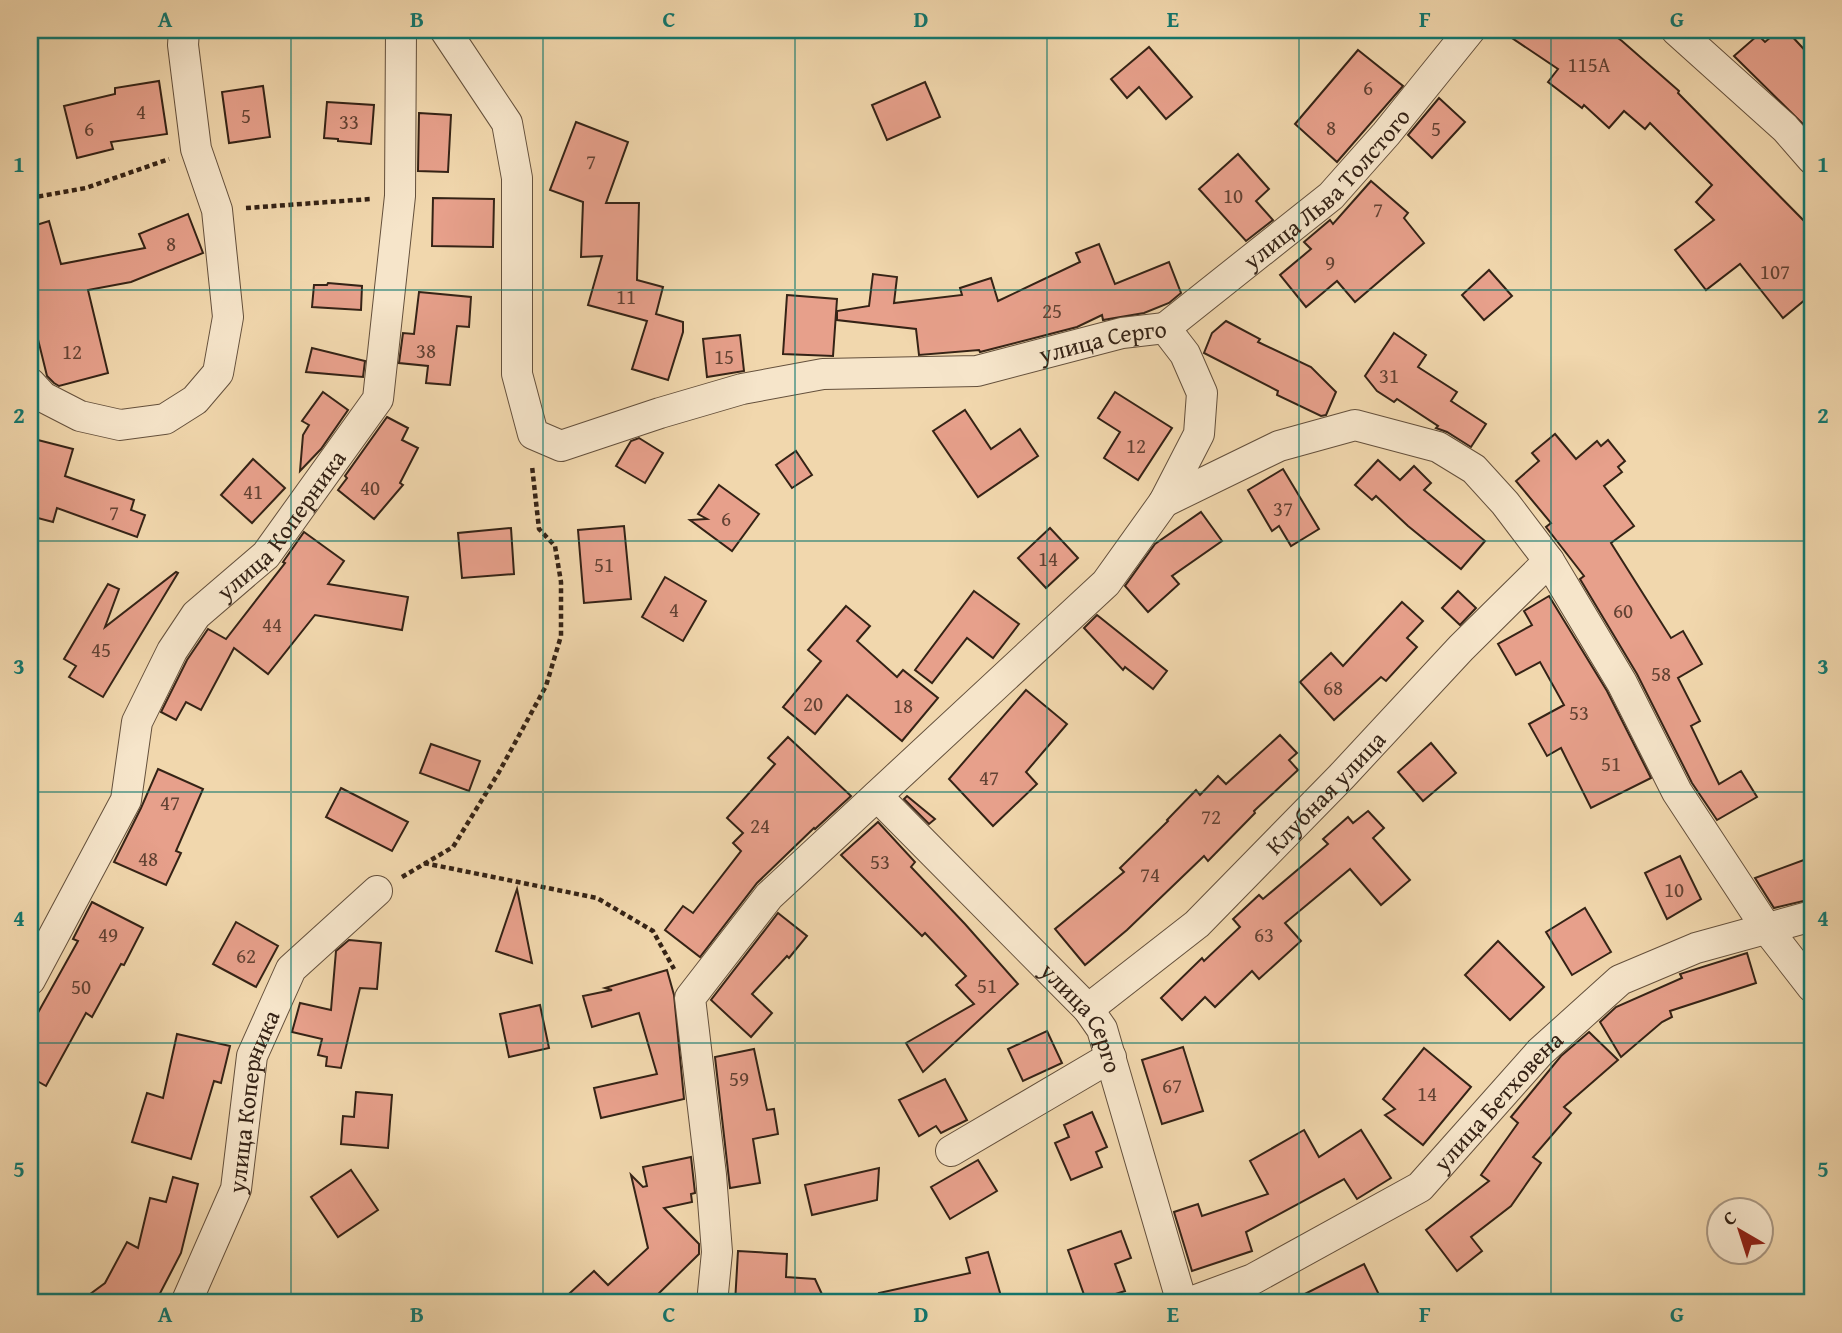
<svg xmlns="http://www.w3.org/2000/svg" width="1842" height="1333" font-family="'Gentium Book Plus',serif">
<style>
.building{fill:#e7a08b;stroke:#352316;stroke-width:2}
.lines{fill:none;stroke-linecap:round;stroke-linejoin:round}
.minor-casing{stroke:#64503c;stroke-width:32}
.path{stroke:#352316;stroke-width:4.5;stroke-dasharray:5 3.5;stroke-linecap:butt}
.minor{stroke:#f6e5ca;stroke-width:30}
.grid{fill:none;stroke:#0f766e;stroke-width:2;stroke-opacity:0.55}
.labels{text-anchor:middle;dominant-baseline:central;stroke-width:6;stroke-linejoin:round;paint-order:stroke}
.number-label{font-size:21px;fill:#624233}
.street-label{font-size:24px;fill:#352316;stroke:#f6e5ca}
.neatline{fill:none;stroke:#0f766e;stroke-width:2.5}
.grid-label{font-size:23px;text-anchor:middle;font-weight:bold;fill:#0f766e}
</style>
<rect width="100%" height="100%" fill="#f1d7ad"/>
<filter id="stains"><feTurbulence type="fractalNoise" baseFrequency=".00286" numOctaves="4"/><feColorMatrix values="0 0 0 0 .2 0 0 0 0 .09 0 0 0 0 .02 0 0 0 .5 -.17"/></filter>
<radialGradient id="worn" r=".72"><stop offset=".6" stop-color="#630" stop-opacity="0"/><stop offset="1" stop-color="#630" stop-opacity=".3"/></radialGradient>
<!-- building -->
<g class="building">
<path d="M1500 30H1607L1622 41 1679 91 1678 93 1812 229V294L1783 318 1740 264 1706 290 1675 250 1714 220 1696 202 1712 185 1650 123 1645 129 1624 111 1609 128 1584 105 1582 108 1548 82 1558 69Z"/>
<path d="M1777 32 1782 37 1788 32 1812 58V133L1734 56 1758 35 1765 42Z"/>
<path d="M1149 47 1192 97 1166 119 1139 87 1127 98 1111 79Z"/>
<path d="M1358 50 1403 86 1337 162 1295 124Z"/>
<path d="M159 81 167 134 111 142 113 149 77 158 64 106 115 94V88Z"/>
<path d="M925 82 940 117 887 140 872 105Z"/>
<path d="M263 86 270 137 229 143 222 92Z"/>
<path d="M1439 98 1465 122 1432 158 1408 135Z"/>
<path d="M327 102 374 105 371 144 338 141V139L324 138Z"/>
<path d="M419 113 451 115 448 172 418 171Z"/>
<path d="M576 122 628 142 606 203H639L637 280 663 287 656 314 683 322V332L668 380 632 369 647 321 588 305 602 256 581 257 583 202 550 190Z"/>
<path d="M1238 154 1269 189 1256 201 1273 220 1246 241 1199 189Z"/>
<path d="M1371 181 1408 213 1404 218 1424 243 1355 302 1337 281 1306 307 1280 275 1311 249 1304 242 1330 220 1333 224Z"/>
<path d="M433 198 494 199 493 247 432 246Z"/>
<path d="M188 214 203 253 131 282 88 290 108 373 59 386 54 383 47 376 30 307V227L49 221 61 264 145 248 139 234Z"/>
<path d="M1099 244 1115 284 1169 262 1181 293 1169 303 1144 313 1103 320 1102 315 1077 327 980 352 979 350 919 355 916 329 837 320V311L869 306 873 274 897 277 894 303 962 295 960 288 991 278 998 301 1080 262 1076 253Z"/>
<path d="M1489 270 1512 296 1484 320 1462 295Z"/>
<path d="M328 283 362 286 361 310 312 307 314 285H327Z"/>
<path d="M419 292 471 297 469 327 457 326 450 385 426 383 428 366 399 363 403 333 414 334Z"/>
<path d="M787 295 837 299 833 356 783 354Z"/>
<path d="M1226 321 1260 339 1258 342 1311 367 1336 392 1326 415 1321 416 1277 395 1278 391 1204 353 1212 333Z"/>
<path d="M1394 333 1426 355 1418 367 1457 392 1451 401 1486 424 1471 447 1447 432 1436 428 1438 426 1397 399 1394 402 1377 391 1365 376Z"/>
<path d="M740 335 744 371 707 377 703 339Z"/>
<path d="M312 348 365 361 363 377 306 372Z"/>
<path d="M323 392 348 410 321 449 300 471 303 435 309 425 302 421Z"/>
<path d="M1115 392 1172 428 1138 480 1104 458 1120 432 1098 418Z"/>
<path d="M965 410 991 449 1020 429 1038 456 978 497 933 431Z"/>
<path d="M387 417 408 428 402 440 418 448 400 483 403 485 374 519 338 490 347 478 345 476Z"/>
<path d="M1555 434 1576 459 1597 441 1601 446 1608 440 1625 461 1618 467 1622 472 1604 486 1634 526 1611 543 1671 638 1683 631 1702 664 1678 678 1700 721 1691 726 1719 784 1741 771 1757 797 1717 820 1692 783 1637 674 1580 579 1584 576 1546 527 1551 523 1516 481 1539 461 1532 453Z"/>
<path d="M30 438 73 449 65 476 134 500 131 510 145 515 137 537 57 508 53 522 30 516Z"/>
<path d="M639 438 663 453 645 483 616 466 631 441Z"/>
<path d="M796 451 812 475 792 488 776 465Z"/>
<path d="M253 459 285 488 252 523 221 495Z"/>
<path d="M1378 460 1400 480 1414 466 1431 483 1424 490 1485 541 1461 569 1408 526 1376 496 1372 500 1355 485Z"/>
<path d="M1283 469 1319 529 1291 546 1279 526 1272 531 1248 490Z"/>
<path d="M719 485 759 514 732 551 690 520 707 519 698 514Z"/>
<path d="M1201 512 1222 541 1172 576 1179 584 1148 612 1125 586 1155 544Z"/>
<path d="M624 526 631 599 584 603 578 530Z"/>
<path d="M511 528 514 574 462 578 458 533Z"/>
<path d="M1050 528 1078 558 1046 588 1018 558Z"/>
<path d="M304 532 344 561 328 584 408 597 402 630 315 615 268 674 234 648 201 710 186 702 176 720 161 712 187 660 208 629 226 639 285 563 283 562Z"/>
<path d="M176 572 178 573 103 697 69 677 76 666 64 659 108 584 119 589 105 627Z"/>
<path d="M665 577 706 601 683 641 642 617Z"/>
<path d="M974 591 1019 624 993 658 967 638 932 683 915 670Z"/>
<path d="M1458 591 1476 608 1460 625 1442 608Z"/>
<path d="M1549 596 1607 691 1651 778 1591 808 1561 748 1547 756 1529 724 1564 705 1540 662 1516 675 1498 644 1532 625 1524 611Z"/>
<path d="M1402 602 1423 621 1407 638 1417 647 1386 681 1381 677 1334 720 1300 682 1331 653 1343 666Z"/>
<path d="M846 606 870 626 857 641 897 677 903 670 938 698 902 741 847 695 815 734 783 707 821 661 808 650Z"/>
<path d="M1097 615 1167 671 1153 689 1125 667 1123 670 1084 628Z"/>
<path d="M1026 690 1067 724 1026 772 1037 784 993 826 949 779Z"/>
<path d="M1280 735 1297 753 1289 760 1298 770 1254 811 1255 813 1208 861 1204 856 1127 930 1085 965 1055 929 1124 872 1120 868 1168 821 1167 820 1196 790 1200 795 1218 776 1226 784Z"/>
<path d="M788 737 851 796 815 829 814 828 757 883 700 957 665 930 683 906 693 913 741 851 733 843 743 833 727 818 775 764 768 758Z"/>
<path d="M1431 743 1456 773 1423 801 1398 772Z"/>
<path d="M431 744 480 761 469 791 420 773Z"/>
<path d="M158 769 203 789 176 851 181 853 166 885 114 862 141 808Z"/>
<path d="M341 788 408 822 392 851 326 817Z"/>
<path d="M907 796 935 819 929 824 904 799Z"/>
<path d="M1368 811 1384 828 1373 838 1410 880 1381 905 1350 869 1285 923 1301 941 1259 979 1252 971 1215 1007 1205 997 1182 1020 1161 998 1202 958 1204 961 1240 927 1233 919 1259 895 1263 899 1328 844 1323 839 1348 817 1353 823Z"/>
<path d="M878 822 915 862 911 867 965 924 1018 984 923 1072 906 1043 974 1004 956 985 966 976 925 933 922 936 841 855Z"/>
<path d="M1680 856 1701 899 1667 919 1645 873Z"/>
<path d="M1812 857V899L1774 908 1755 878Z"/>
<path d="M517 889 532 963 496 951Z"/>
<path d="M92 902 143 928 124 965 121 964 92 1017 86 1013 46 1086 30 1077V1027L78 941 73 939Z"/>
<path d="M1585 908 1611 952 1572 975 1546 932Z"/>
<path d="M778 913 807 936 789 958 787 956 752 994 772 1013 751 1037 711 1000Z"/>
<path d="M236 922 278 946 256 987 213 964Z"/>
<path d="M349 940 381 943 377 989 360 988 341 1068 326 1066 327 1057 318 1055 322 1039 292 1032 300 1003 331 1010 336 951Z"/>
<path d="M1498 941 1544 987 1510 1020 1465 975Z"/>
<path d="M1747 953 1756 983 1670 1011 1672 1017 1662 1022 1621 1057 1600 1022 1616 1007 1682 978 1680 974Z"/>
<path d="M667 970 674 995 684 1099 601 1118 594 1088 657 1074 639 1013 592 1027 583 996 612 990 605 988Z"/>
<path d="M540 1005 549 1048 509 1057 500 1014Z"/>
<path d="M1047 1031 1062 1063 1023 1081 1008 1049Z"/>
<path d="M1589 1032 1618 1060 1564 1107 1571 1113 1533 1157 1541 1163 1511 1206 1471 1237 1482 1251 1457 1271 1426 1230 1489 1181 1481 1175 1518 1123 1511 1117 1561 1056Z"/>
<path d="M177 1034 230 1046 221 1083 214 1081 191 1159 132 1142 147 1093 163 1098Z"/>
<path d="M1183 1047 1203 1111 1162 1124 1142 1060Z"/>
<path d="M1424 1048 1471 1087 1423 1145 1385 1115 1395 1109 1383 1099Z"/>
<path d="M754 1049 767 1110 774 1109 778 1134 753 1139 760 1183 730 1188 715 1057Z"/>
<path d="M945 1079 967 1120 941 1133 936 1126 919 1136 899 1100Z"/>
<path d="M356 1092 392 1095 388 1148 341 1144 343 1116 354 1117Z"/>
<path d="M1092 1112 1107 1147 1096 1152 1102 1167 1071 1180 1055 1143 1069 1137 1064 1125Z"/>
<path d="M1304 1130 1319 1157 1361 1130 1391 1178 1357 1199 1344 1179 1246 1232 1252 1251 1192 1271 1174 1212 1198 1204 1202 1216 1268 1194 1250 1161Z"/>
<path d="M691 1157 695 1193 691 1194 692 1202 664 1208 699 1244V1254L649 1303H559L594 1271 608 1285 648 1248 631 1175 643 1187 647 1186 643 1167Z"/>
<path d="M978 1160 997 1191 950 1219 931 1187Z"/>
<path d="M879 1168 877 1200 812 1215 805 1185Z"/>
<path d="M351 1170 378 1210 338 1237 311 1197Z"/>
<path d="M173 1177 198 1184 181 1253 155 1303H78L105 1283 127 1242 138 1248 150 1198 166 1202Z"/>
<path d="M1121 1231 1131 1258 1115 1264 1125 1291 1087 1303 1068 1250Z"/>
<path d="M738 1251 787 1254 786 1277 815 1279 826 1303H735Z"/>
<path d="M988 1252 1003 1303H881L879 1293 970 1273 966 1258Z"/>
<path d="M1364 1264 1383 1303H1287Z"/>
</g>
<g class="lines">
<defs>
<g id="minor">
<path id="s1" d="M445 30 507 123 517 178V374L533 434 561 446 660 413 742 389 823 374 977 371 1122 333 1165 328"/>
<path d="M1676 30 1785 128 1812 159"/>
<path id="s2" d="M1165 328 1331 196 1386 134 1470 30"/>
<path d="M30 383 43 397 80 416 120 425 165 419 195 400 218 373 228 317 217 210 196 149 183 45 184 30"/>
<path d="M1164 502 1279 446 1355 425 1438 447 1474 469 1505 503 1549 561 1622 683 1677 792 1767 929 1812 987"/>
<path id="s3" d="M877 796 1088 1009 1102 1029 1182 1303"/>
<path id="s4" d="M30 980 126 800 137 722 172 651 196 615 266 555 378 399 400 196 401 30"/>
<path id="s5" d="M1088 1009 1197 924 1341 777 1461 648 1549 561"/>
<path d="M951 1151 1111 1057"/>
<path id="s6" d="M186 1303 236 1189 252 1056 291 969 377 891"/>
<path d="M712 1303 717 1252 711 1175 690 998 769 896 1106 583 1164 502 1199 434 1202 393 1185 354 1165 328"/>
<path id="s7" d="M1188 1303 1253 1279 1420 1187 1540 1052 1620 980 1696 948 1812 916"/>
</g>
</defs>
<!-- minor casing -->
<use href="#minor" class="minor-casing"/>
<!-- path -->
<g class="path">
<path d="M30 198 86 188 169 159"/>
<path d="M246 208 370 199"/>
<path d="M424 863 597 898 653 931 674 969"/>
<path d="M402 877 453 847 499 772 546 686 561 636V582L555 546 539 529 532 466"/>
</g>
<!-- minor -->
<use href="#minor" class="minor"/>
</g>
<!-- grid -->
<path class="grid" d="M291 30V1303M543 30V1303M795 30V1303M1047 30V1303M1299 30V1303M1551 30V1303M30 290H1812M30 541H1812M30 792H1812M30 1043H1812"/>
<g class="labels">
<!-- number labels -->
<g class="number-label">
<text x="1589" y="64">115А</text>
<text x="1368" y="87">6</text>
<text x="141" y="111">4</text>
<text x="246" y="115">5</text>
<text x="349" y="121">33</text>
<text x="1331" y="127">8</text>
<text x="89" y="128">6</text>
<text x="1436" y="128">5</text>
<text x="591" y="161">7</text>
<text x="1233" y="195">10</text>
<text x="1378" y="209">7</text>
<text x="171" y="243">8</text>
<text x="1330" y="262">9</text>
<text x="1775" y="271">107</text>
<text x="626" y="296">11</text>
<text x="1052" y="310">25</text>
<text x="426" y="350">38</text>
<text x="72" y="351">12</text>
<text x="724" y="356">15</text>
<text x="1389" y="375">31</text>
<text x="1136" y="445">12</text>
<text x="370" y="487">40</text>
<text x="253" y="491">41</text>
<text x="1283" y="508">37</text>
<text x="114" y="512">7</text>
<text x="726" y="518">6</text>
<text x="1048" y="558">14</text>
<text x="604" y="564">51</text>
<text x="674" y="609">4</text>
<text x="1623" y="610">60</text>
<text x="272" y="624">44</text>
<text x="101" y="649">45</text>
<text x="1661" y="673">58</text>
<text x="1333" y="687">68</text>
<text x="813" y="703">20</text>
<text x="903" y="705">18</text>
<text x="1579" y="712">53</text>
<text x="1611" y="763">51</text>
<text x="989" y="777">47</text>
<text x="170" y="802">47</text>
<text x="1211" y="816">72</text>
<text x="760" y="825">24</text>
<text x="148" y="858">48</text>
<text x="880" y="861">53</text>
<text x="1150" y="874">74</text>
<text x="1674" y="889">10</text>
<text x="108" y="934">49</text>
<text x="1264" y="934">63</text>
<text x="246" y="955">62</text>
<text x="987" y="985">51</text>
<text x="81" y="986">50</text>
<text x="739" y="1078">59</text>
<text x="1172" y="1085">67</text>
<text x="1427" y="1093">14</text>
</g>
<!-- street labels -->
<g class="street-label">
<text stroke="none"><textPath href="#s2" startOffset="214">улица Льва Толстого</textPath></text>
<text stroke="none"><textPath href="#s1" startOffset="1012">улица Серго</textPath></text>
<text stroke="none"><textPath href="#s4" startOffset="530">улица Коперника</textPath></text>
<text stroke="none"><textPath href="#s5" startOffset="322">Клубная улица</textPath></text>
<text stroke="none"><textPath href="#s3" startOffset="304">улица Серго</textPath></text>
<text stroke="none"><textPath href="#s6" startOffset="214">улица Коперника</textPath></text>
<text stroke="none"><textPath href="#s7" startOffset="376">улица Бетховена</textPath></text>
</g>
</g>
<!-- margin -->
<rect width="1842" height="1333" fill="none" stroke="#f1d7ad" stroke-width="77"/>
<!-- north arrow -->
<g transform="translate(1740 1231) rotate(321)"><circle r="33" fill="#f6e5ca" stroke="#a99782" stroke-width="2"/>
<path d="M0-5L12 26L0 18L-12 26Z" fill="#8f2418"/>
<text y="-10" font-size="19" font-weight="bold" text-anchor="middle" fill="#352316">С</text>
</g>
<rect x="38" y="38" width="1766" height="1256" class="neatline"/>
<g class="grid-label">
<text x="165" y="27">A</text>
<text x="417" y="27">B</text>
<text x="669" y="27">C</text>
<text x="921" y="27">D</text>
<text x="1173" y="27">E</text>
<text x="1425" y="27">F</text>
<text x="1677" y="27">G</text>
<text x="19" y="172">1</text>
<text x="1823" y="172">1</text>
<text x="19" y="423">2</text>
<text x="1823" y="423">2</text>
<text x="19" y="674">3</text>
<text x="1823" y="674">3</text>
<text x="19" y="926">4</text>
<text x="1823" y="926">4</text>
<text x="19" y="1177">5</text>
<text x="1823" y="1177">5</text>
<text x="165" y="1322">A</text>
<text x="417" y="1322">B</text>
<text x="669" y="1322">C</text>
<text x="921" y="1322">D</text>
<text x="1173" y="1322">E</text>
<text x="1425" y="1322">F</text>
<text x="1677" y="1322">G</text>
</g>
<rect width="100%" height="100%" filter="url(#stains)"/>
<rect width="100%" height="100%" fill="url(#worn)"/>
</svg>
